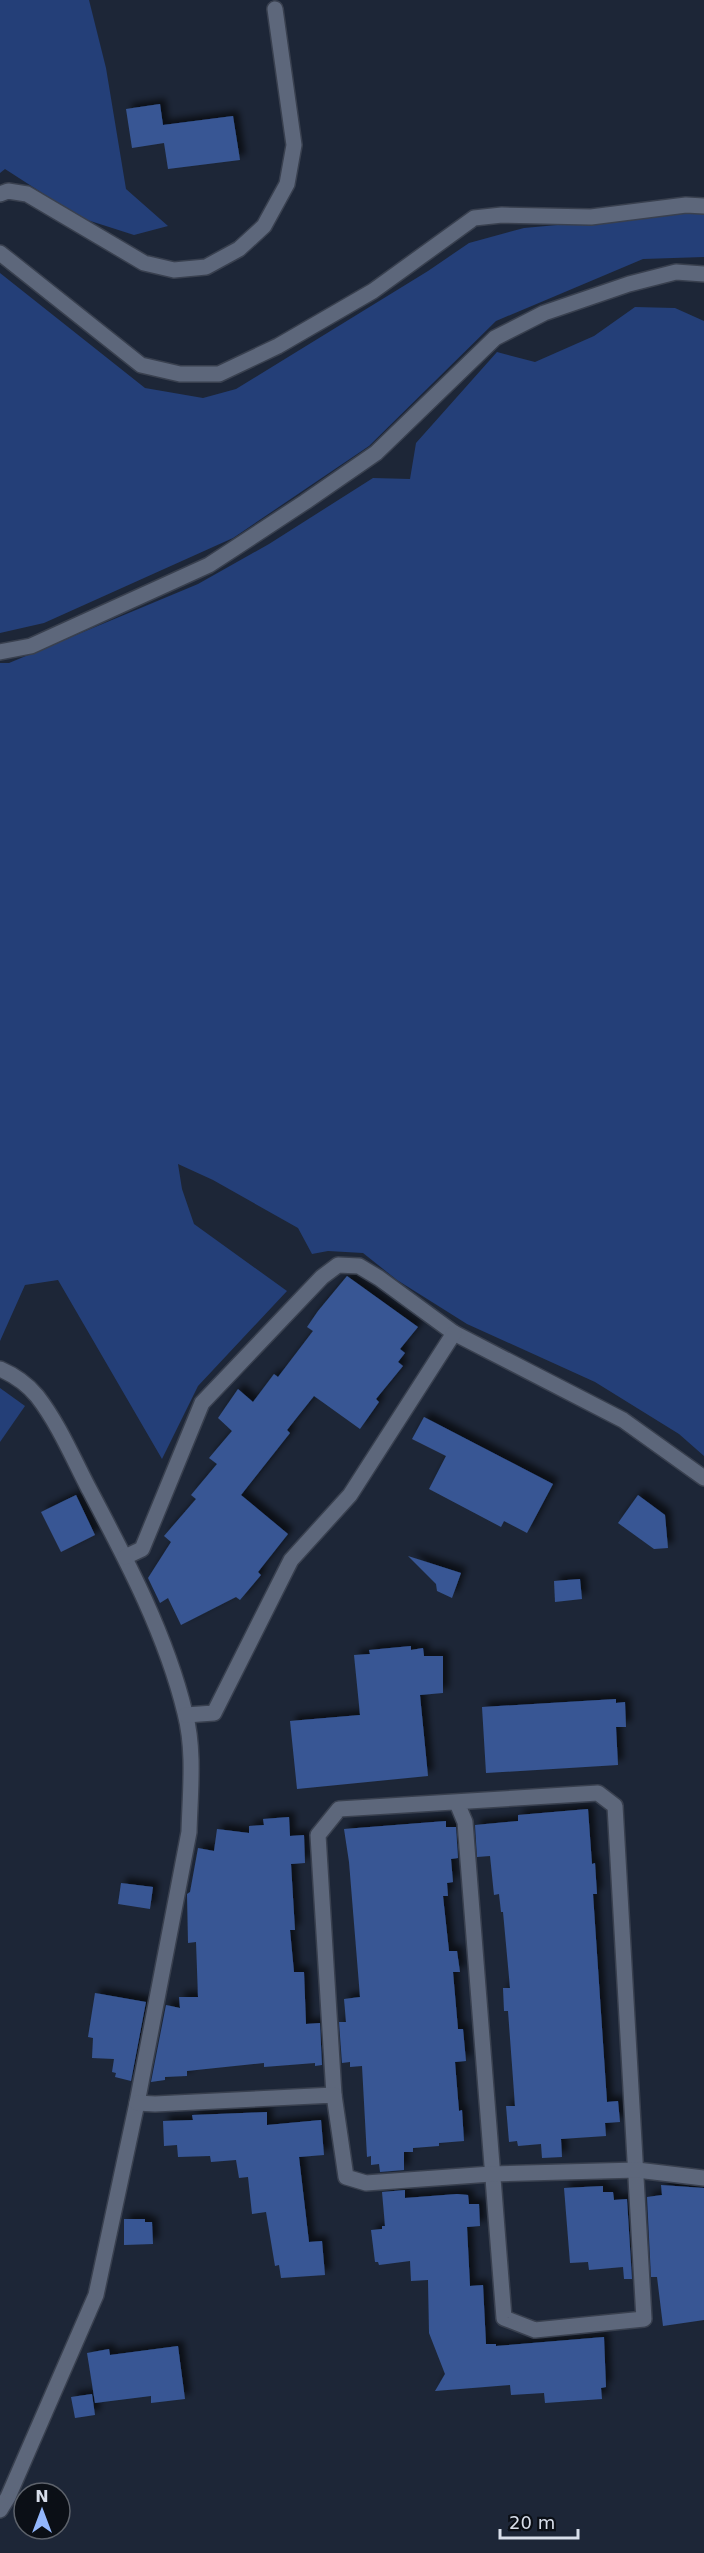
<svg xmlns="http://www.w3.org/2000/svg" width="704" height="2553" font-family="'DejaVu Sans',sans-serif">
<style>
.green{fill:#243f78}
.building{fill:#385794;filter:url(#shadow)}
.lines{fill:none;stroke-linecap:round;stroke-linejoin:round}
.street-casing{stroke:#39404f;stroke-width:18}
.street{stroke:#5d677b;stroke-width:15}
</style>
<defs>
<filter id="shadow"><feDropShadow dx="5.5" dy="-5.5" stdDeviation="3" flood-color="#0009"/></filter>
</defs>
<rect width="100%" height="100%" fill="#1d2637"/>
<!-- green -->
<g class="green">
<path d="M0 0H89L106 68 126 189 168 226 134 235 81 218 5 169 0 173Z"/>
<path d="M700 212 704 214V257L643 259 496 321 369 446 233 538 44 623 0 633V273L145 388 203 398 236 389 428 271 469 243 524 228Z"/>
<path d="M635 307 675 308 704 321V1456L679 1434 595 1382 467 1324 397 1280 363 1253 328 1251 312 1254 298 1228 213 1180 178 1164 182 1189 194 1224 287 1291 198 1386 162 1459 58 1280 25 1285 0 1341V663H9L198 584 269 544 373 478 410 479 416 443 497 352 535 362 594 336Z"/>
<path d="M0 1388 25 1406 0 1442Z"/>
</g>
<!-- building -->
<g class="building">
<path d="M160 104 163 125 233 116 240 160 168 169 164 143 132 148 126 109Z"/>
<path d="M347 1276 418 1327 400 1349 405 1353 398 1362 403 1366 376 1399 379 1402 360 1429 314 1396 287 1430 290 1433 241 1495 288 1534 258 1572 261 1575 240 1600 236 1597 181 1625 168 1598 160 1603 148 1578 171 1542 164 1536 196 1499 191 1495 217 1464 209 1458 232 1431 218 1418 238 1389 253 1402 274 1374 278 1377 313 1331 307 1327 318 1311Z"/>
<path d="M424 1417 553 1484 527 1533 504 1521 501 1527 429 1489 446 1456 412 1439Z"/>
<path d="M76 1495 95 1535 61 1552 41 1512Z"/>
<path d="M638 1495 665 1515 668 1548 654 1549 618 1523Z"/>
<path d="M408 1556 461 1573 452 1598 437 1591 436 1584Z"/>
<path d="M580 1579 582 1599 555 1602 554 1581Z"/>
<path d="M411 1646V1650L423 1648 424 1656H443V1693L420 1695 428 1776 297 1789 290 1721 360 1715 354 1655 370 1654 369 1650Z"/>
<path d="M616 1699V1703L625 1702 626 1727H616L618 1765 486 1773 482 1707Z"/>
<path d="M588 1809 592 1864 595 1863 597 1894H593L607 2102 618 2101 620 2122 605 2123 606 2136 561 2139 562 2157 542 2158 541 2144 518 2146 517 2141 509 2142 506 2106H515L508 2011H504L503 1988H510L503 1912H501L499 1894 494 1895 490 1856 477 1857 475 1825 518 1821V1815Z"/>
<path d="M289 1817 290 1836 304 1835 305 1863 291 1864 295 1930H290L294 1972H304L306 2024 320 2023 322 2065 315 2066V2063L264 2067V2063L187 2071V2076L165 2077V2080L151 2082 166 2005 180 2008 179 1997H198L196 1942 188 1943 187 1894 190 1892 198 1848 214 1851 217 1829 249 1833V1826L264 1825 263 1819Z"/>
<path d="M446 1821V1827H456L458 1858 451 1859 453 1882 447 1883 448 1896H443L449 1951H457L460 1972H453L458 2029H463L466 2061 455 2062 459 2111 462 2110 464 2141 439 2143V2146L413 2148V2152H404V2170L380 2172 379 2164 371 2165V2156L367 2157 362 2066 350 2067V2062L342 2063 339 2022H346L344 1999 360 1997 349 1862 344 1829Z"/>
<path d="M121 1883 153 1887 150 1909 118 1904Z"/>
<path d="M95 1993 146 2002 131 2081 115 2077 116 2073 112 2072 114 2059 92 2058 93 2038 88 2037Z"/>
<path d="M267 2112V2125L321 2120 324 2155 299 2157 309 2242 322 2241 325 2275 281 2278 279 2265 275 2266 266 2212 252 2214 248 2177 239 2178 236 2160 211 2162 210 2156 178 2157 177 2145 164 2146 163 2121 193 2120 192 2115Z"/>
<path d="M661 2185 704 2188V2320L663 2326 657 2277H651L647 2197 662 2195Z"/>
<path d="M603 2186V2192H613L614 2200 627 2199 632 2279H624L623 2267 589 2270 588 2262 570 2263 564 2188Z"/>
<path d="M405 2190V2198L457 2194 468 2195 469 2204H479L480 2226 467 2227 470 2286 483 2285 486 2344H496V2346L604 2337 606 2387 601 2388 602 2399 545 2403 544 2393 511 2395 510 2385 435 2391 445 2374 429 2333 428 2280 411 2281 410 2261 379 2265 378 2262H375L371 2230 382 2229V2226H385L382 2192Z"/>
<path d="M124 2219H145V2222H152L153 2244 124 2245Z"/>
<path d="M178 2346 185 2399 151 2403V2396L95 2403 87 2353 109 2349 110 2355Z"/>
<path d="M92 2394 95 2415 75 2418 71 2397Z"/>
</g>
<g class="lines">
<defs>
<g id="street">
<path d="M0 194 8 191 27 194 144 263 174 270 206 267 239 249 264 226 287 184 294 145 275 9"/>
<path d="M0 253 141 365 180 374H219L278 346 373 291 474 218 502 215 591 217 686 205 704 206"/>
<path d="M0 652 31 646 209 565 305 502 376 453 495 338 544 313 629 284 676 272 704 274"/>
<path d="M0 1369C14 1375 27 1384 37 1396 58 1423 72 1456 88 1487 126 1559 166 1634 185 1713 195 1751 190 1793 189 1832L137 2103 96 2295 8 2497 0 2510"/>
<path d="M125 1557 142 1549 202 1403 322 1277 338 1265 359 1266 379 1278 454 1333 623 1420 704 1478"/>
<path d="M186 1715 214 1713 291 1560 350 1495 454 1333"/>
<path d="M334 2095 318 1835 339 1809 598 1793 615 1806 644 2319 535 2330 504 2318 465 1822 457 1803"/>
<path d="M137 2103 155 2104 334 2095 346 2177 366 2183 491 2174 637 2170 704 2178"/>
</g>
</defs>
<!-- street casing -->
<use href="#street" class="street-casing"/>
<!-- street -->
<use href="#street" class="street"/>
</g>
<!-- north arrow -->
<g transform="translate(42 2511)"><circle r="28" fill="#0b0f16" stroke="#5d626b" stroke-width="1.5"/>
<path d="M0-4.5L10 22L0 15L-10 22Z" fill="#93b7fd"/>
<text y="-9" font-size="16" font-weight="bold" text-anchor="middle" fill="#d8deea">N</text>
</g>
<!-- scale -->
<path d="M500 2529v9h78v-9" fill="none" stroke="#d8deea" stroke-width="3"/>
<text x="509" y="2529" font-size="18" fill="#d8deea" stroke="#0b0f16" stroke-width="4.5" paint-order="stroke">20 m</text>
</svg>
